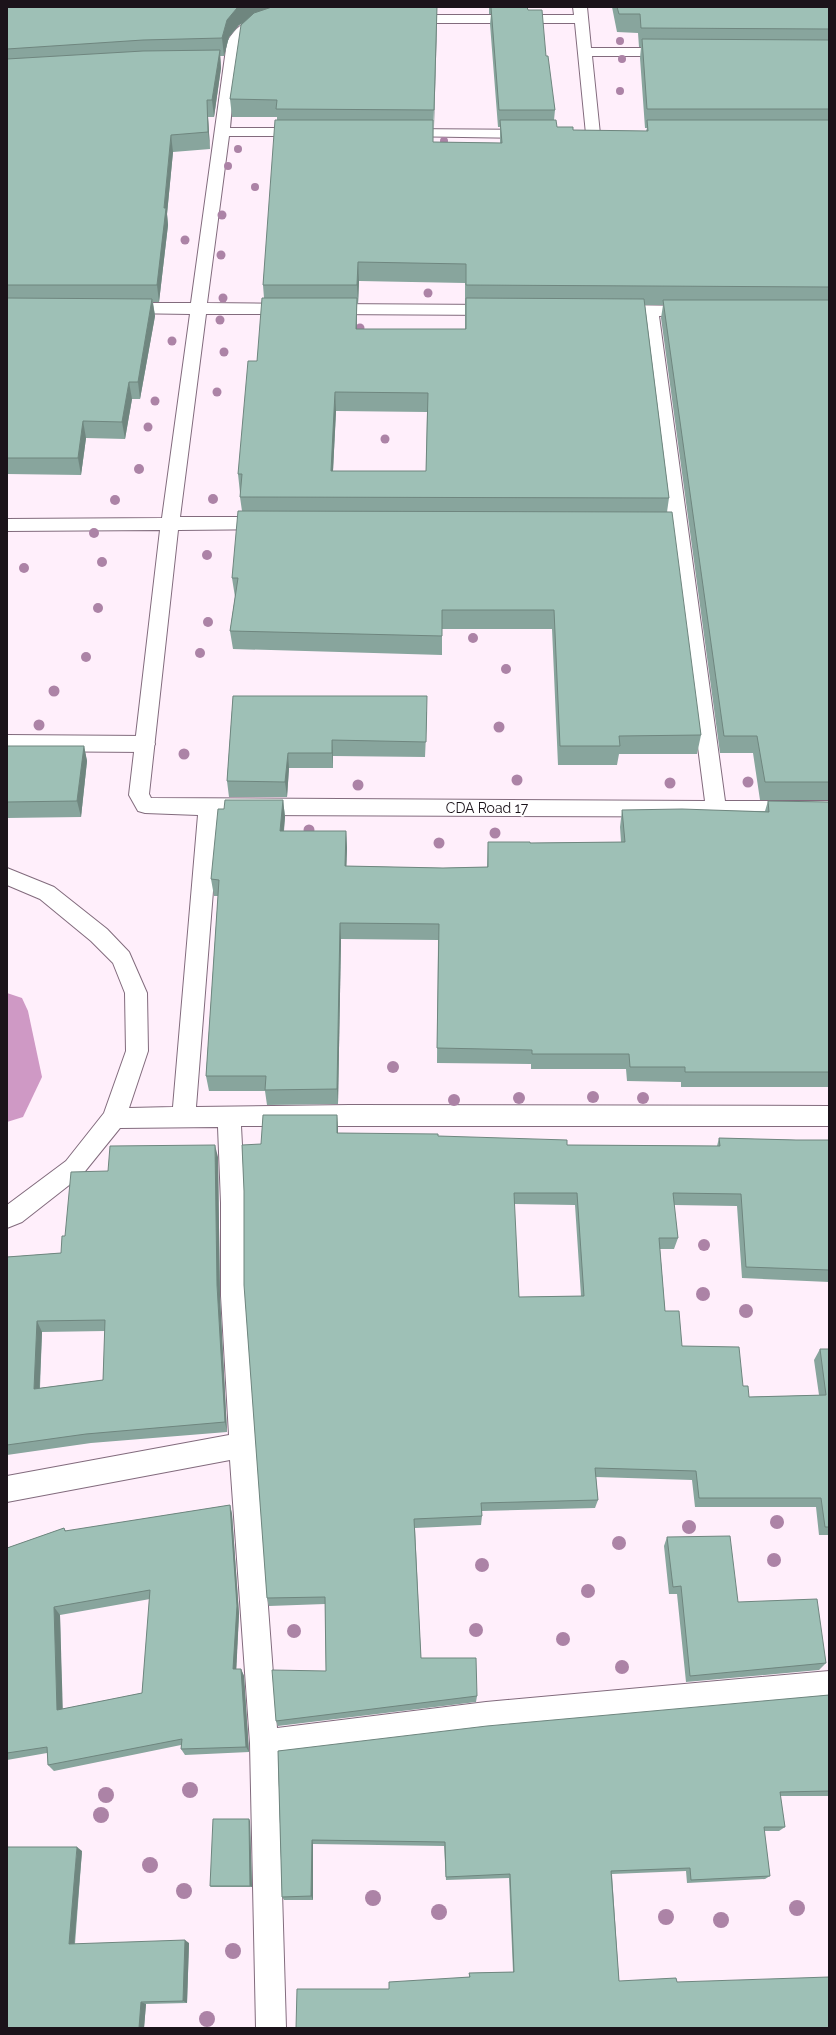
<svg xmlns="http://www.w3.org/2000/svg" width="836" height="2035" font-family="Raleway,sans-serif">
<style>
.lines{fill:none;stroke-linecap:round;stroke-linejoin:round}
.canal{fill:#cf99c5;fill-rule:evenodd}
.service-casing{stroke:#826b7d;stroke-width:2}
.minor-casing{stroke:#826b7d;stroke-width:2}
.service{fill:#fff;fill-rule:evenodd}
.minor{fill:#fff;fill-rule:evenodd}
.tree{fill:#ac83a6}
.wall{fill:#88a59d;fill-rule:evenodd}
.shaded-wall{fill:#6f867f}
.building{fill:#9ec0b6;stroke:#6f867f;fill-rule:evenodd}
.labels{text-anchor:middle;dominant-baseline:central;stroke-width:3.5;stroke-linejoin:round;paint-order:stroke}
.street-label{font-size:14px;fill:#1b131a;stroke:#fff}
</style>
<rect width="100%" height="100%" fill="#ffeffb"/>
<g class="lines">
<!-- canal -->
<path class="canal" d="M7 993 22 998 28 1011 42 1077 23 1117 7 1122Z"/>
<defs>
<path id="service" d="M7 735 145 736 152 739 155 744 152 749 145 752 7 751Z"/>
<g id="minor">
<path d="M573 7H587L591 48H671L676 49 678 52 676 55 671 56H592L600 134 598 137H588L586 134 575 23H407L402 22 400 19 402 16 407 15H574Z"/>
<path d="M268 15 273 16 275 19C270 26 254 26 246 34 236 45 232 110 230 128H304L309 129 311 132 309 135 304 136H229L207 303 290 304 296 305 298 309 296 313 290 314H206L180 517H268L274 519 277 523 274 527 268 529 178 530 149 794 151 798 705 801 670 530H644L638 528 635 524 638 520 644 518H668L642 316 610 314 608 310 610 306 616 305 692 306 698 307 700 311 698 315 659 316 725 801H829V817L219 815 196 1107 350 1105 829 1106V1126H241L245 1203V1296L277 1728 486 1702 829 1671V1699L486 1730 278 1755 286 2028H256L250 1743 230 1460 7 1502V1476L229 1435 221 1296V1203L218 1127 120 1128 82 1175 22 1222 7 1228V1205L66 1161 104 1113 126 1051 125 993 113 963 91 941 40 899 7 885V868L54 887 107 929 129 952 147 993 148 1051 129 1108 173 1107 198 815 145 813 138 811 129 795 160 530 7 531V519L162 518 190 314 124 313 118 312 116 308 118 304 124 303H191L227 42C237 24 249 19 268 15Z"/>
<path d="M404 129 530 130 535 131 537 134 535 137 530 138 399 136 397 133 399 130Z"/>
<path d="M328 304 496 305 502 306 504 310 502 314 496 315 328 314 322 313 320 309 322 305Z"/>
</g>
</defs>
<!-- service casing -->
<use href="#service" class="service-casing"/>
<!-- minor casing -->
<use href="#minor" class="minor-casing"/>
<!-- service -->
<use href="#service" class="service"/>
<!-- minor -->
<use href="#minor" class="minor"/>
</g>
<!-- trees -->
<g class="tree">
<circle cx="620" cy="41" r="4"/>
<circle cx="622" cy="59" r="4"/>
<circle cx="620" cy="91" r="4"/>
<circle cx="444" cy="141" r="4"/>
<circle cx="238" cy="149" r="4"/>
<circle cx="228" cy="166" r="4"/>
<circle cx="255" cy="187" r="4"/>
<circle cx="222" cy="215" r="4.5"/>
<circle cx="185" cy="240" r="4.5"/>
<circle cx="221" cy="255" r="4.5"/>
<circle cx="428" cy="293" r="4.5"/>
<circle cx="223" cy="298" r="4.5"/>
<circle cx="220" cy="320" r="4.5"/>
<circle cx="360" cy="328" r="4.5"/>
<circle cx="172" cy="341" r="4.5"/>
<circle cx="224" cy="352" r="4.5"/>
<circle cx="217" cy="392" r="4.5"/>
<circle cx="155" cy="401" r="4.5"/>
<circle cx="148" cy="427" r="4.5"/>
<circle cx="385" cy="439" r="4.5"/>
<circle cx="139" cy="469" r="5"/>
<circle cx="213" cy="499" r="5"/>
<circle cx="115" cy="500" r="5"/>
<circle cx="94" cy="533" r="5"/>
<circle cx="207" cy="555" r="5"/>
<circle cx="102" cy="562" r="5"/>
<circle cx="24" cy="568" r="5"/>
<circle cx="98" cy="608" r="5"/>
<circle cx="208" cy="622" r="5"/>
<circle cx="473" cy="638" r="5"/>
<circle cx="200" cy="653" r="5"/>
<circle cx="86" cy="657" r="5"/>
<circle cx="506" cy="669" r="5"/>
<circle cx="54" cy="691" r="5.5"/>
<circle cx="39" cy="725" r="5.5"/>
<circle cx="499" cy="727" r="5.5"/>
<circle cx="184" cy="754" r="5.5"/>
<circle cx="517" cy="780" r="5.5"/>
<circle cx="748" cy="782" r="5.5"/>
<circle cx="670" cy="783" r="5.5"/>
<circle cx="358" cy="785" r="5.5"/>
<circle cx="309" cy="830" r="5.5"/>
<circle cx="495" cy="833" r="5.5"/>
<circle cx="439" cy="843" r="5.5"/>
<circle cx="393" cy="1067" r="6"/>
<circle cx="593" cy="1097" r="6"/>
<circle cx="519" cy="1098" r="6"/>
<circle cx="643" cy="1098" r="6"/>
<circle cx="454" cy="1100" r="6"/>
<circle cx="704" cy="1245" r="6"/>
<circle cx="703" cy="1294" r="7"/>
<circle cx="746" cy="1311" r="7"/>
<circle cx="777" cy="1522" r="7"/>
<circle cx="689" cy="1527" r="7"/>
<circle cx="619" cy="1543" r="7"/>
<circle cx="774" cy="1560" r="7"/>
<circle cx="482" cy="1565" r="7"/>
<circle cx="588" cy="1591" r="7"/>
<circle cx="476" cy="1630" r="7"/>
<circle cx="294" cy="1631" r="7"/>
<circle cx="563" cy="1639" r="7"/>
<circle cx="622" cy="1667" r="7"/>
<circle cx="190" cy="1790" r="8"/>
<circle cx="106" cy="1795" r="8"/>
<circle cx="101" cy="1815" r="8"/>
<circle cx="150" cy="1865" r="8"/>
<circle cx="184" cy="1891" r="8"/>
<circle cx="373" cy="1898" r="8"/>
<circle cx="797" cy="1908" r="8"/>
<circle cx="439" cy="1912" r="8"/>
<circle cx="666" cy="1917" r="8"/>
<circle cx="721" cy="1920" r="8"/>
<circle cx="233" cy="1951" r="8"/>
<circle cx="207" cy="2019" r="8"/>
</g>
<!-- wall -->
<g class="wall">
<path d="M7 7H437L433 142 500 143V127H498L490 24 491 14H489V7H526L546 56 555 110 554 120 557 127 573 130 646 131 647 128H645L640 58 641 47H639L638 33 617 32 612 7H829V800H760L753 753H720L661 318 663 305H645L669 498 667 512 701 735 697 754H619L617 765H558L552 629H442V655L233 649 230 631 235 597 232 578 242 511 240 497V493L238 474 257 361 264 298 263 285 277 120V117H232L230 99 244 23 239 25 229 37 224 56H220L221 68 214 117H208L210 149 173 152 167 214 168 225 159 302H153L155 316 140 399H132L125 439 86 438 81 475 7 474ZM359 281 465 283V329H357V304H358ZM336 411 427 412 426 471H333Z"/>
<path d="M233 696 427 712 425 757 333 756V768H289L287 797H229L227 781Z"/>
<path d="M7 746H84L87 761 81 817 7 818Z"/>
<path d="M283 800 285 817 284 831H346L347 848 346 866 443 868 487 867 488 842 530 843 621 842 620 827 622 810 765 811 768 801 829 802V1087H681V1082L627 1081 626 1069H531V1064L437 1063 438 940 341 939 338 1104 267 1105 265 1091H209L206 1076 218 896H214L211 879 224 809Z"/>
<path d="M337 1115 338 1133 438 1136 567 1145 717 1146 719 1138 796 1140H829V1282L742 1278 737 1206 674 1205 678 1238 674 1249H660L665 1311 682 1346 743 1386 749 1397 819 1395 814 1360 820 1349H829V1535H819L816 1507H695L692 1480 596 1477 598 1500 595 1508 482 1511V1516L481 1525 415 1528 421 1658 477 1696 476 1702 278 1726 276 1721 326 1671 325 1604 269 1606 267 1598 261 1144ZM514 1204 575 1205 581 1296 519 1297Z"/>
<path d="M218 1157 220 1296 227 1432 91 1443 7 1455V1257L61 1253 65 1236 108 1171ZM105 1331 103 1380 40 1388 42 1332Z"/>
<path d="M230 1505 232 1514 239 1614 236 1669H241L244 1676 249 1752 185 1755 181 1749V1745L54 1771 48 1765 47 1753 7 1760V1548L64 1528 66 1531ZM150 1599 142 1693 62 1709 60 1615Z"/>
<path d="M667 1537 738 1602 826 1663 819 1670 686 1682 677 1594H669L664 1546Z"/>
<path d="M829 1695V1796H780L785 1827 779 1831H764L770 1876 765 1879 687 1883 686 1871 612 1874 619 1981 677 1982 829 2028 389 1989 469 1977V1973L513 1972 509 1878 446 1880 444 1846 313 1844V1900H284L282 1897 278 1751Z"/>
<path d="M250 1821 252 1887H211L210 1886Z"/>
<path d="M82 1851 75 1944 189 1943 187 2003 146 2004 144 2028H7Z"/>
</g>
<!-- shaded-wall -->
<g class="shaded-wall">
<path d="M239 7H272L253 18 239 25 229 37 224 56 222 38 227 20 237 8Z"/>
<path d="M437 7V24L434 127V110Z"/>
<path d="M220 50 221 68 214 117 212 100Z"/>
<path d="M207 100 208 117 210 149 208 132Z"/>
<path d="M171 135 173 152 167 214 168 225 159 302 157 285Z"/>
<path d="M358 262 359 281 358 304 357 285Z"/>
<path d="M357 298V348L356 329Z"/>
<path d="M152 299 155 316 140 399 138 382Z"/>
<path d="M129 382 132 399 125 439 122 422Z"/>
<path d="M335 392 336 411 332 490 331 471Z"/>
<path d="M83 421 86 438 81 475 78 458Z"/>
<path d="M332 740 333 756V768L332 753Z"/>
<path d="M84 746 87 761 81 817 77 801Z"/>
<path d="M288 753 289 768 287 797 285 782Z"/>
<path d="M283 800 285 817 282 847 280 831Z"/>
<path d="M346 831 347 848 346 883 345 866Z"/>
<path d="M340 923 341 939 338 1104 337 1089Z"/>
<path d="M337 1115 338 1128V1145L337 1133Z"/>
<path d="M215 1145 218 1157 220 1296 227 1432 225 1422 217 1285Z"/>
<path d="M37 1321 42 1332 39 1399 34 1389Z"/>
<path d="M230 1505 232 1514 239 1614 236 1676 233 1669Z"/>
<path d="M54 1607 60 1615 63 1716 57 1710Z"/>
<path d="M241 1669 244 1676 249 1752 246 1747Z"/>
<path d="M249 1819 250 1821 252 1887 250 1886Z"/>
<path d="M312 1840 313 1844V1900L311 1896Z"/>
<path d="M77 1847 82 1851 74 1947 69 1944Z"/>
<path d="M185 1940 189 1943 187 2003 183 2001Z"/>
<path d="M141 2002 146 2004 144 2028H139Z"/>
</g>
<!-- building -->
<g class="building">
<path d="M7 7H239L237 8 227 20 222 38 143 40 7 49Z"/>
<path d="M272 7H437L434 110 276 109 277 100 230 99 241 25 254 13Z"/>
<path d="M491 7H527L528 10H542L546 56H548L555 110H499Z"/>
<path d="M617 7H829V29L641 28 640 14H619Z"/>
<path d="M642 39 829 40V109H647Z"/>
<path d="M220 50 212 100H207L208 132 171 135 164 208H166L157 285H7V59L143 51Z"/>
<path d="M275 120H433V142L502 143 500 120H556L557 127H573V130L648 131 647 120H829V287L466 285V264L358 262 357 285H263Z"/>
<path d="M7 298 152 299 138 382H129L122 422 83 421 78 458H7Z"/>
<path d="M262 298H357L356 329H466V298L644 299 669 498 240 497 242 474H238L248 361H257ZM335 392 428 393 426 471H331Z"/>
<path d="M663 300H829V782H765L757 736H724Z"/>
<path d="M238 511 672 512 701 735 619 736 620 746H560L554 610H442V636L230 631 238 578H232Z"/>
<path d="M233 696H427L426 742 332 740V753H288L285 782 227 781Z"/>
<path d="M7 746H84L77 801 7 802Z"/>
<path d="M225 800H283L280 831H346L345 866 443 868 488 867V842H530V843L625 842 622 810 682 809 769 812 768 801 829 802V1072H685V1067H630L629 1054H532V1050L437 1048 439 924 340 923 337 1089 265 1090 266 1076H206L219 880 211 879 218 809H224Z"/>
<path d="M263 1115H337V1133L438 1134V1136L567 1140V1145L720 1146 719 1138 796 1140H829V1270L746 1267 741 1194 673 1193 678 1238H659L665 1311H679L682 1346 739 1347 743 1386H748L749 1397 826 1395 820 1349H829V1527H825L821 1498H699L696 1471 595 1468 598 1500 481 1503 482 1516 414 1519 421 1658H476L477 1696 276 1721 272 1670 326 1671 325 1597 267 1598 244 1285V1191L242 1145 261 1144ZM514 1193H577L584 1296 519 1297Z"/>
<path d="M215 1145 217 1285 225 1422 86 1434 7 1445V1257L61 1253 62 1236H65L71 1172 108 1171 110 1146ZM105 1320 103 1380 34 1389 37 1321Z"/>
<path d="M230 1505 237 1606 233 1669H241L246 1747 181 1749 182 1739 48 1765 47 1747 7 1753V1548L64 1528 65 1531ZM150 1590 142 1693 57 1710 54 1607Z"/>
<path d="M730 1536 738 1602 817 1599 826 1663 690 1676 681 1586 673 1587 667 1537Z"/>
<path d="M829 1695V1791L780 1792 785 1827H764L770 1876 691 1880 690 1868 611 1871 619 1981 676 1978 677 1982 829 1977V2028H296L297 1989H389V1982L470 1977 469 1973 514 1972 510 1874 446 1877 445 1842 312 1840 311 1896 282 1897 278 1751 487 1726Z"/>
<path d="M213 1819H249L250 1886H210Z"/>
<path d="M7 1847H77L69 1944 185 1940 183 2001 141 2002 139 2028H7Z"/>
</g>
<g class="labels">
<!-- street labels -->
<g class="street-label">
<text x="487" y="808">CDA Road 17</text>
</g>
</g>
<!-- border -->
<rect width="836" height="2035" fill="none" stroke="#1b131a" stroke-width="16"/>
</svg>
